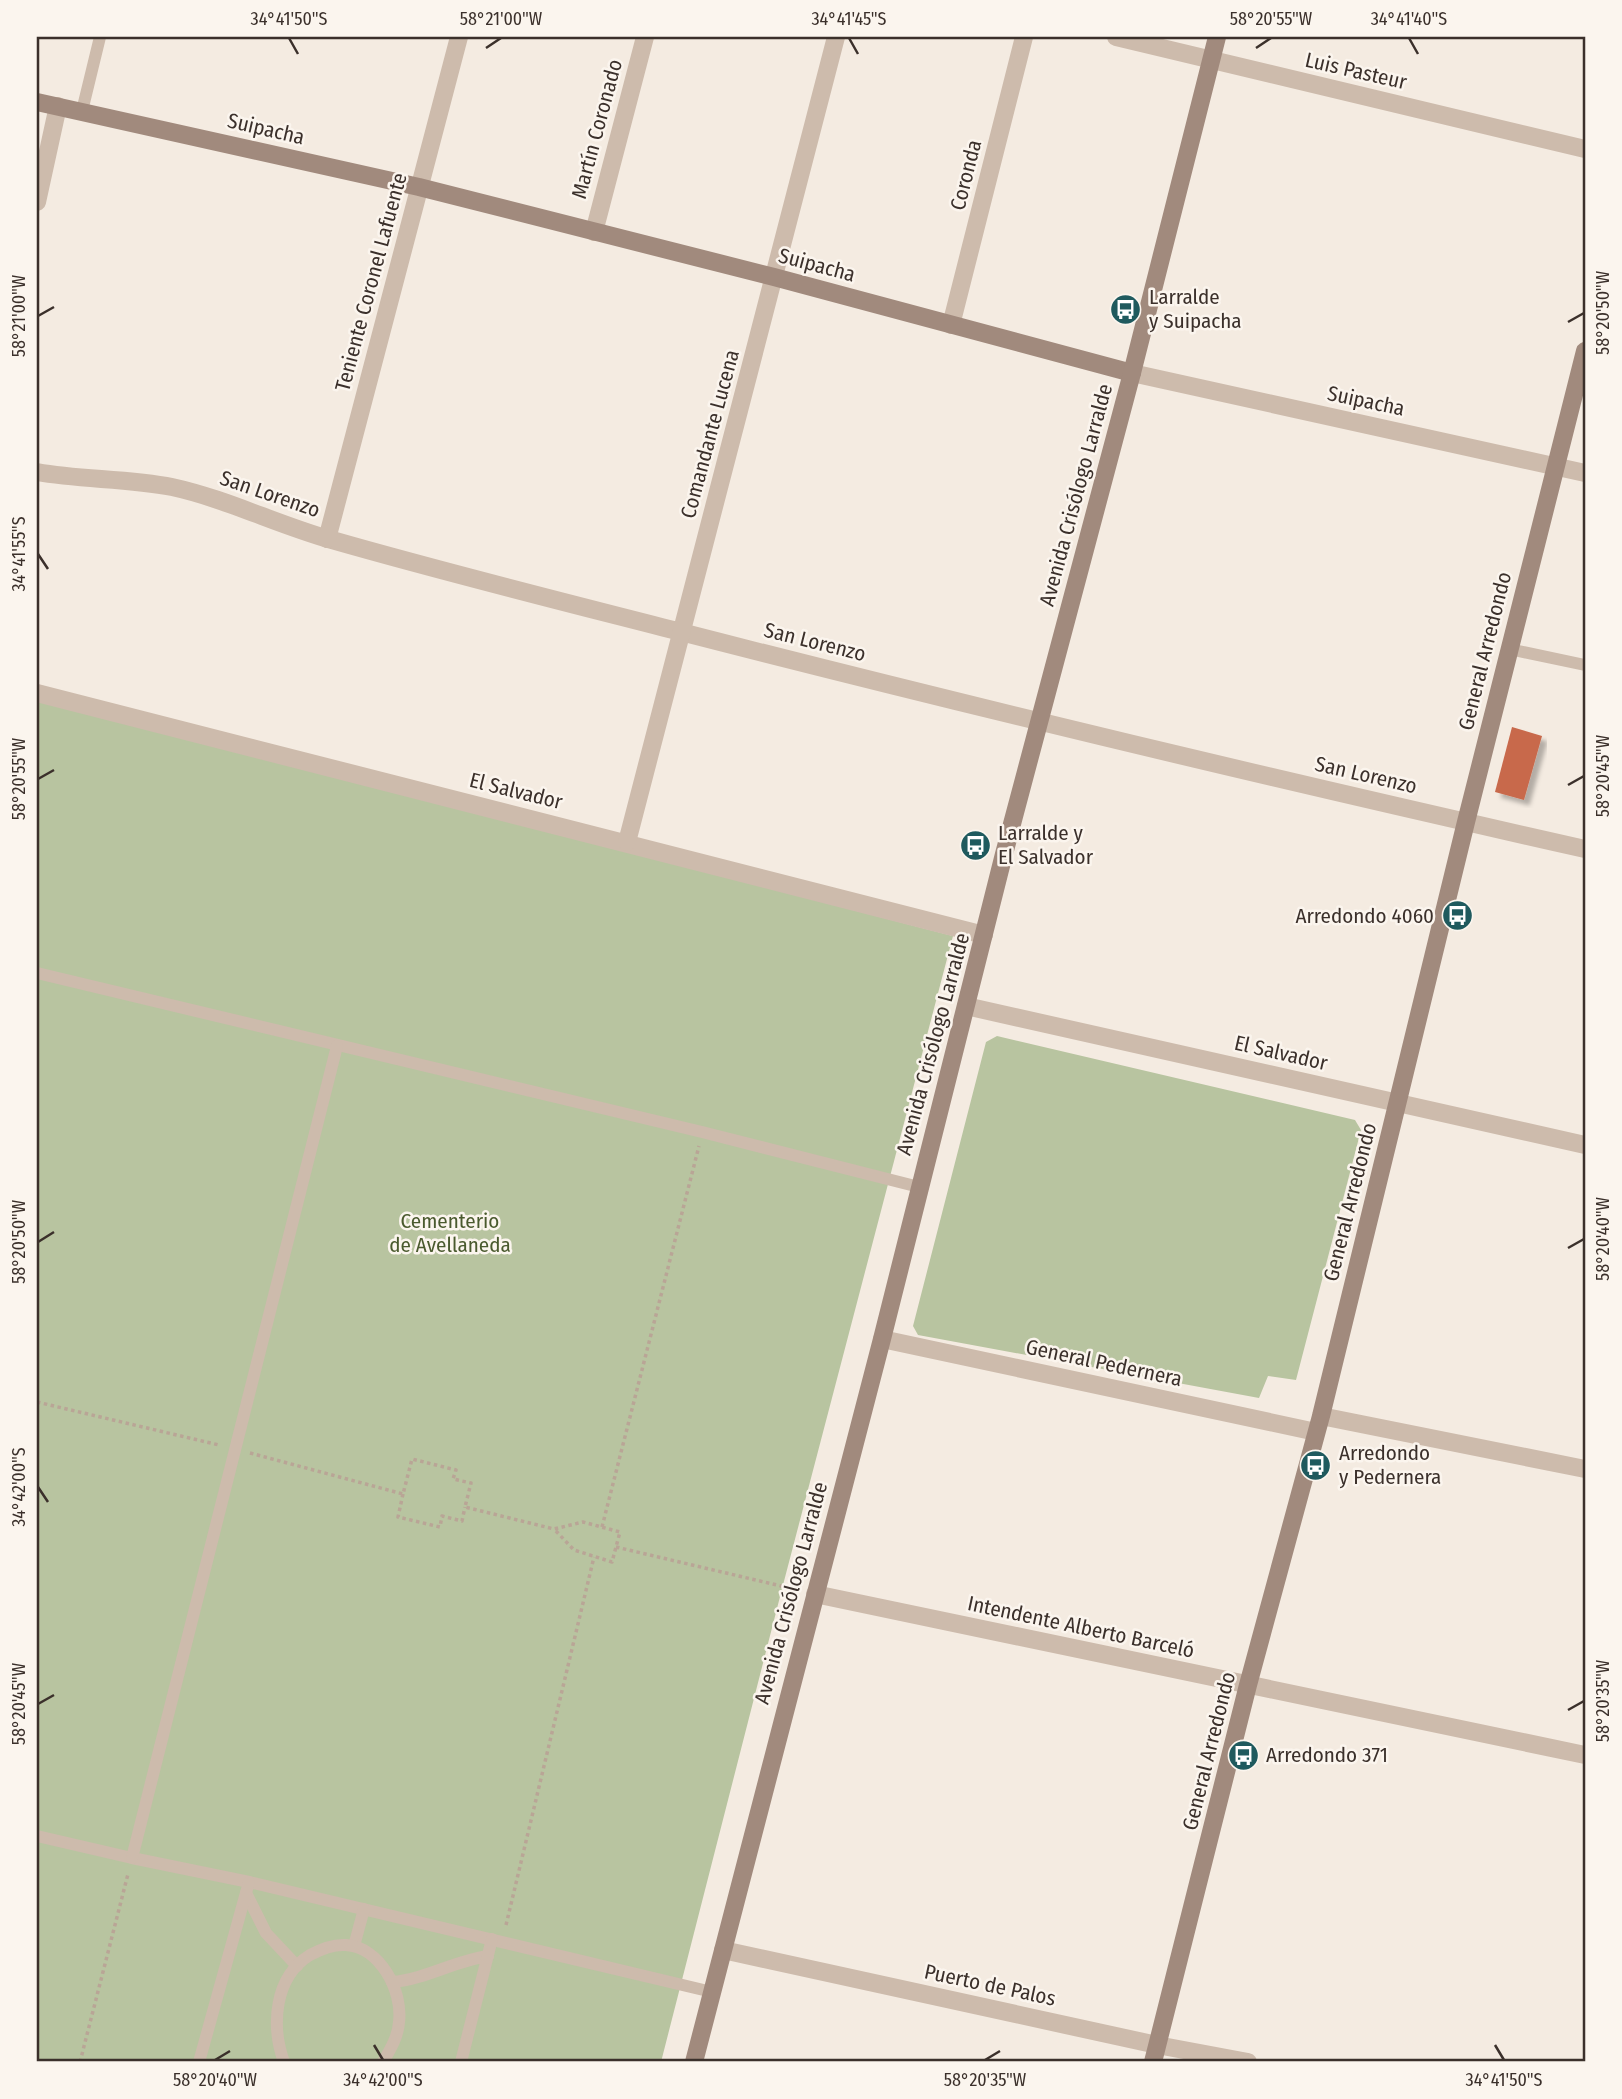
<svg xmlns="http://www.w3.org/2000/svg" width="1622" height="2099" font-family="'Fira Sans Condensed',sans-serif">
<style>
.green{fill:#b8c4a0}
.building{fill:#c8694b;filter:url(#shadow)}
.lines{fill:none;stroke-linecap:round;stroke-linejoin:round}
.path{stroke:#b9a596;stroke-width:3.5;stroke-dasharray:3.5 3.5;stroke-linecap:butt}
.lane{stroke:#cdbbac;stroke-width:12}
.street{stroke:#cdbbac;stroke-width:18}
.secondary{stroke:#a18a7d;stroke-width:18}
.ticks{fill:none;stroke:#3b302b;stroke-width:2.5}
.labels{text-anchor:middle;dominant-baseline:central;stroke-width:5;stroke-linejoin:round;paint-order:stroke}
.street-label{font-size:21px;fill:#3b302b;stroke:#fbf5ee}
.poi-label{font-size:21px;fill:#3b302b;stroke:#fbf5ee;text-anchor:start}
.park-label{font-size:21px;fill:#4a5a2e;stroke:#fbf5ee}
.neatline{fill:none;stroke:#3b302b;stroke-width:2.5}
.ticks-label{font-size:18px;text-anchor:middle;fill:#3b302b}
</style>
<defs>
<filter id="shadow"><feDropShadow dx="5.5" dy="5.5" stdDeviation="2" flood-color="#0004"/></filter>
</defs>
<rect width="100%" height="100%" fill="#f4ebe1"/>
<!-- green -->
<g class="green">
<path d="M37 697 953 936 783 1585 661 2062H37Z"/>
<path d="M997 1036 1355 1120 1361 1130 1296 1380 1268 1376 1259 1398 918 1335 913 1326 986 1042Z"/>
</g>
<!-- building -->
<path class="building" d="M1512 727 1542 736 1524 800 1495 792Z"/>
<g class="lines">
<!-- path -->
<g class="path">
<path d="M37 1402 219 1445"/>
<path d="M250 1453 403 1494 412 1459 456 1470 453 1479 471 1483 465 1507 554 1529 583 1522 620 1532 612 1562 574 1550 554 1529"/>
<path d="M403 1494 398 1517 440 1527 442 1516 462 1521 465 1507"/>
<path d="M602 1527 699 1146"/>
<path d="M616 1547 798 1590"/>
<path d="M506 1925 594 1557"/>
<path d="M80 2062 128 1874"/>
</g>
<!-- lane -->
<g class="lane">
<path d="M82 111 100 37"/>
<path d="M1509 649 1585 665"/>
<path d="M37 973 702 1132 919 1187"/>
<path d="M37 1836 132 1858 249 1882 712 1992"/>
<path d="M132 1858 337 1046"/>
<path d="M246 1893 266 1933 297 1966"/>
<path d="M354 1946 364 1909"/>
<path d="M392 1982C426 1979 454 1961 488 1956"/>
<path d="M199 2062 249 1882"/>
<path d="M284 2062C271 2026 274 1977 310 1955 321 1949 333 1944 346 1945 380 1947 403 1991 399 2022 398 2037 390 2050 383 2062"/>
<path d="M461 2062 492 1939"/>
</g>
<!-- street -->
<g class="street">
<path d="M1116 37 1585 149"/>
<path d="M37 202 58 106"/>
<path d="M594 232 645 37"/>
<path d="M951 325 1024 37"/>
<path d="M1132 373 1585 473"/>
<path d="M37 472C81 480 128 478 172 487 227 499 278 525 332 540 447 573 564 602 681 632 981 709 1283 781 1585 849"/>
<path d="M327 539 459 37"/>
<path d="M37 693 984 935"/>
<path d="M627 842 836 37"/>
<path d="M966 1006 1585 1145"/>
<path d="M882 1339 1316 1432"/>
<path d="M1321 1416 1585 1469"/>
<path d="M815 1594 1585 1755"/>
<path d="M723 1950 1157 2045 1248 2062"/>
</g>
<!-- secondary -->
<g class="secondary">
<path d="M37 102 419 187 774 277 1132 373"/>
<path d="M694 2062 882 1339 1004 854 1132 373 1217 37"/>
<path d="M1153 2062 1248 1685 1321 1416 1466 822 1585 351"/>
</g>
</g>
<!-- ticks -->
<path class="ticks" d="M289 38 298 54M849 38 858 54M1409 38 1418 54M486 48 501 38M1256 48 1271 38M38 316 54 307M1568 322 1584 313M38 554 48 569M38 779 54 770M1568 785 1584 776M38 1242 54 1232M1568 1248 1584 1239M38 1487 48 1502M38 1704 54 1695M1568 1710 1584 1701M374 2045 383 2060M1495 2045 1504 2060M215 2060 230 2051M985 2060 1000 2051"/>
<!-- icons -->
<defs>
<symbol id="bus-disc" viewBox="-11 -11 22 22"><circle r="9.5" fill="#1f5a5e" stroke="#fbf5ee"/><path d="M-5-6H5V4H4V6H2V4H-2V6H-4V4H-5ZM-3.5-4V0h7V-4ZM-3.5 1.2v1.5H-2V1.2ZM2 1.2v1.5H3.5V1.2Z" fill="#fff"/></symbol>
</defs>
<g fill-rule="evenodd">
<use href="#bus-disc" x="1108" y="292" width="35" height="35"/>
<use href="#bus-disc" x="958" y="828" width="35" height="35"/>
<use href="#bus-disc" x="1440" y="898" width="35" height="35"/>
<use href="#bus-disc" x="1298" y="1448" width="35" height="35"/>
<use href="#bus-disc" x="1226" y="1738" width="35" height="35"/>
</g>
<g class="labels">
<!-- street labels -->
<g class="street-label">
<text transform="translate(1356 71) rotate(13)">Luis Pasteur</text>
<text transform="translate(266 129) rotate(13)">Suipacha</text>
<text transform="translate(597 129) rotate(-75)">Martín Coronado</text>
<text transform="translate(966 175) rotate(-76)">Coronda</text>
<text transform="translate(817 265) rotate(15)">Suipacha</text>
<text transform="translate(371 282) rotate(-75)">Teniente Coronel Lafuente</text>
<text transform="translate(1366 401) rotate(12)">Suipacha</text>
<text transform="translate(710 434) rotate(-75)">Comandante Lucena</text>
<text transform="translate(270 494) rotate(19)">San Lorenzo</text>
<text transform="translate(1076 495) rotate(-75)">Avenida Crisólogo Larralde</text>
<text transform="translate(815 642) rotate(14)">San Lorenzo</text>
<text transform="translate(1485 651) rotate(-76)">General Arredondo</text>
<text transform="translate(1366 775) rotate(13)">San Lorenzo</text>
<text transform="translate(516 791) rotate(14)">El Salvador</text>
<text transform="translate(933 1044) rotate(-75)">Avenida Crisólogo Larralde</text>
<text transform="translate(1281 1053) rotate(13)">El Salvador</text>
<text transform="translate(1350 1202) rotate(-76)">General Arredondo</text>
<text transform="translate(1104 1363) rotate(12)">General Pedernera</text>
<text transform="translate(791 1593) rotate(-75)">Avenida Crisólogo Larralde</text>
<text transform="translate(1081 1627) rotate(12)">Intendente Alberto Barceló</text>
<text transform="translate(1209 1751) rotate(-76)">General Arredondo</text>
<text transform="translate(990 1985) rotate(12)">Puerto de Palos</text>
</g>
<!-- poi labels -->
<g class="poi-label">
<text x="1149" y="297">Larralde<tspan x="1149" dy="24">y Suipacha</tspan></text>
<text x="998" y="833">Larralde y<tspan x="998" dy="24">El Salvador</tspan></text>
<text x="1434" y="916" text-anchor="end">Arredondo 4060</text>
<text x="1339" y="1453">Arredondo<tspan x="1339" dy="24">y Pedernera</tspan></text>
<text x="1266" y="1755">Arredondo 371</text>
</g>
<!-- park labels -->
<g class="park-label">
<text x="450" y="1221">Cementerio<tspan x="450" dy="24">de Avellaneda</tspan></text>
</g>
</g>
<!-- border -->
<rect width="1622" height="2099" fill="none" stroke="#fbf5ee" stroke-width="77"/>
<rect x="38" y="38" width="1546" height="2022" class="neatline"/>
<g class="ticks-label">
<text x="289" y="25">34°41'50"S</text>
<text x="501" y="25">58°21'00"W</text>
<text x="849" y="25">34°41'45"S</text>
<text x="1271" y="25">58°20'55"W</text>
<text x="1409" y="25">34°41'40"S</text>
<text transform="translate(1603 313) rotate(-90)" y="6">58°20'50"W</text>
<text transform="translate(19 316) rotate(-90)" y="6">58°21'00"W</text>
<text transform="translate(19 554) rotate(-90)" y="6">34°41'55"S</text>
<text transform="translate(1603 776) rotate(-90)" y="6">58°20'45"W</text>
<text transform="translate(19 779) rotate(-90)" y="6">58°20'55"W</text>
<text transform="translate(1603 1239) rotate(-90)" y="6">58°20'40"W</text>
<text transform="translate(19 1242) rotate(-90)" y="6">58°20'50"W</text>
<text transform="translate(19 1487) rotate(-90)" y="6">34°42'00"S</text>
<text transform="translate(1603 1701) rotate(-90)" y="6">58°20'35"W</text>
<text transform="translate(19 1704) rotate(-90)" y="6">58°20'45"W</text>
<text x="215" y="2086">58°20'40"W</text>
<text x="383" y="2086">34°42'00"S</text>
<text x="985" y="2086">58°20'35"W</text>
<text x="1504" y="2086">34°41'50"S</text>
</g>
</svg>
